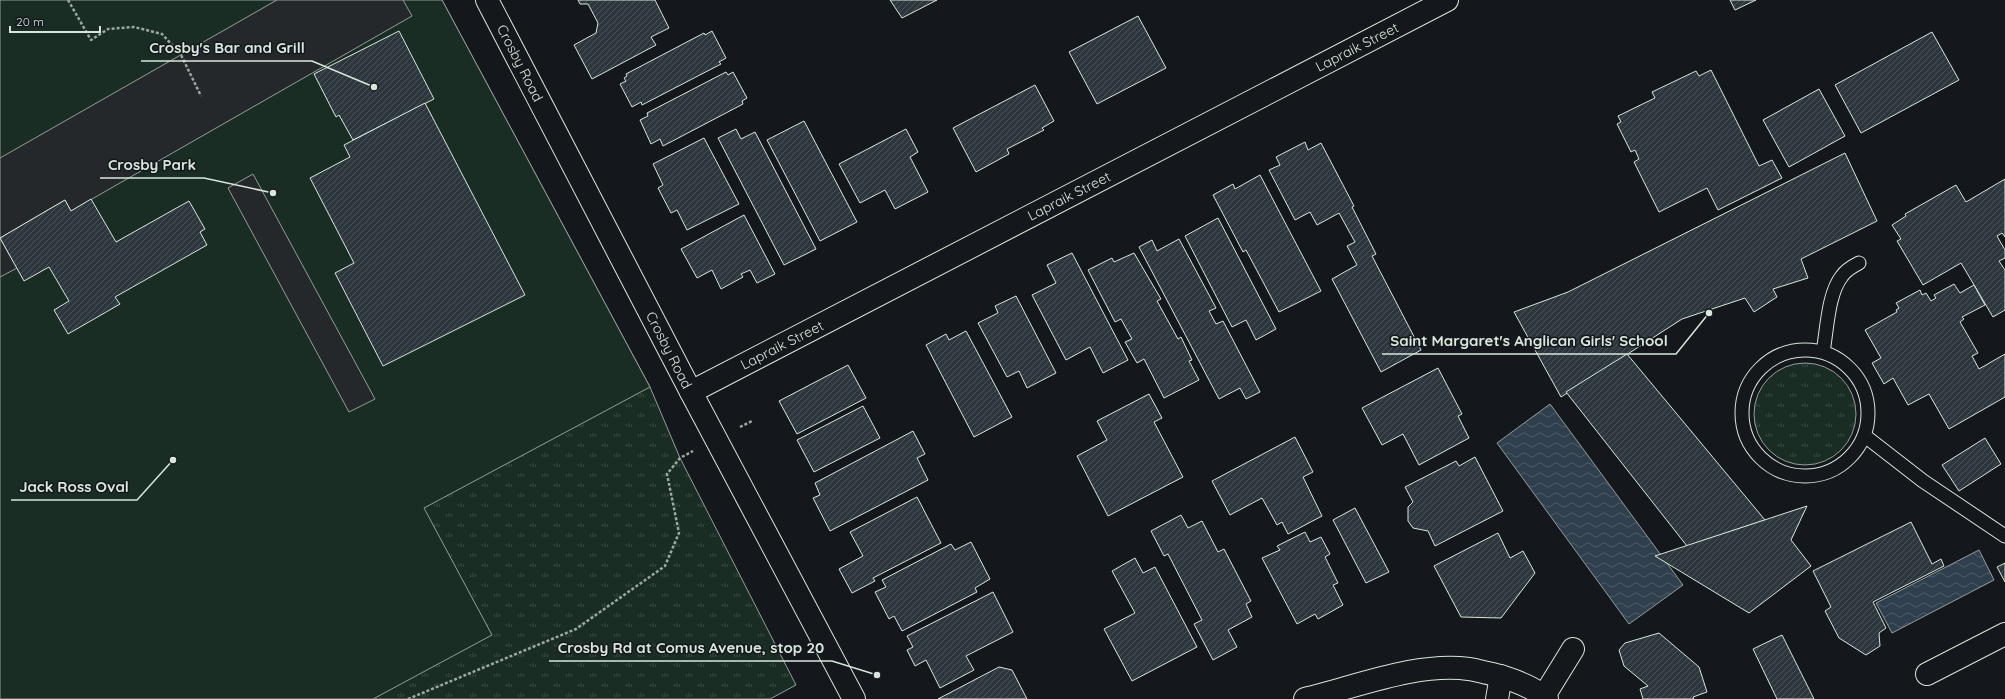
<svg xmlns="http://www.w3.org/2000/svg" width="2005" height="699" font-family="Quicksand,sans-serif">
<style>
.grass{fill:url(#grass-tufts);stroke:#939e99}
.garden{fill:#1a2d24;stroke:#939e99}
.parking{fill:#24282b;stroke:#939e99}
.water{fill:url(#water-waves);stroke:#939e99}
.building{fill:url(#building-hatch);stroke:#d8e6dc}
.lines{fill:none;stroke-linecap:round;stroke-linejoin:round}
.service-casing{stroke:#d8e6dc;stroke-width:15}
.minor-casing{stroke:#d8e6dc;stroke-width:24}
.tertiary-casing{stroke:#d8e6dc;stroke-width:24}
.path{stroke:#9da8a2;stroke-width:2.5;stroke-dasharray:3 2;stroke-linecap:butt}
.service{stroke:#14181c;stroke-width:13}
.minor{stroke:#14181c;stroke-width:22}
.tertiary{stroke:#14181c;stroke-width:22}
.labels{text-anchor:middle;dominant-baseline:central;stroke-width:3;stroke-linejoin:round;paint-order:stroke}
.street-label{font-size:14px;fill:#d8e6dc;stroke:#14181c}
.leader{fill:none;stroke:#d8e6dc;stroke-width:1.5}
.callout-dot{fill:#d8e6dc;stroke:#14181c;stroke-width:1.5}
.callout-label{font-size:15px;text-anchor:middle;font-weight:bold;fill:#d8e6dc;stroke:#14181c;stroke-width:3;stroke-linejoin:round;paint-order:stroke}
</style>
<defs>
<pattern id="grass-tufts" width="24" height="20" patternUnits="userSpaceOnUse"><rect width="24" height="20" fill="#1a2d24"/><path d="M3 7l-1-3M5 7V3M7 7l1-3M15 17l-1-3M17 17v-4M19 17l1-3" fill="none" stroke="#3b4b43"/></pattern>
<pattern id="water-waves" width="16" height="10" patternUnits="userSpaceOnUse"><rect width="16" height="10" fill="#2f3f4d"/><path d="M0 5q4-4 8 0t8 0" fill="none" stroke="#4c5b66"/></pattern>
<pattern id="building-hatch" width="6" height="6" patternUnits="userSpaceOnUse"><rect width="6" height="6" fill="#2c363c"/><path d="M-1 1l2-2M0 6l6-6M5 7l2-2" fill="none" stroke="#4a5358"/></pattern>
</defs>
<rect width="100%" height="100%" fill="#14181c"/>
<!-- grass -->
<g class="grass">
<path d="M0 0H442L650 387 680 458 796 685 770 699H0Z"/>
<circle cx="1805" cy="414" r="51"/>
</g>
<!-- garden -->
<path class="garden" d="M0 0H442L650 387 424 508 492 635 373 699H0Z"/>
<!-- parking -->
<g class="parking">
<path d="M277 0H403L412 16 71 211 65 200 0 238V158Z"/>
<path d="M253 174 375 399 349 412 228 188Z"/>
<path d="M0 238 17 268 0 277Z"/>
</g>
<!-- water -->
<g class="water">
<path d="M1550 404 1683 585 1629 624 1497 443Z"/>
<path d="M1979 550 1994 580 1892 633 1876 603Z"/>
</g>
<!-- building -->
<g class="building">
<path d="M578 0H655L669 28 651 37 656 45 592 79 574 45 596 33 598 23 588 4H580Z"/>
<path d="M890 0H937L902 18Z"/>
<path d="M1730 0H1756L1735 10Z"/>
<path d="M1138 16 1166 68 1097 104 1069 52Z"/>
<path d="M399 31 434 99 353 140 339 115 336 117 314 74Z"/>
<path d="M712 31 726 58 719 62 721 64 642 105 641 102 632 107 620 84 626 81 624 78 627 76 626 74 704 33 705 35Z"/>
<path d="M1932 32 1959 80 1861 133 1835 85Z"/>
<path d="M1711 70 1759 166 1772 160 1782 178 1718 210 1707 188 1659 212 1634 162 1639 159 1635 150 1631 152 1617 124 1621 122 1618 116 1655 98 1652 92 1696 71 1699 76Z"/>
<path d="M726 72 728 75 733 72 747 98 742 101 743 104 663 146 660 139 651 144 640 120 648 116 647 113Z"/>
<path d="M1035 85 1054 121 1042 128 1044 130 1007 149 1009 154 976 172 953 128Z"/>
<path d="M1819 89 1845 136 1789 167 1763 120Z"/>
<path d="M425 103 525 295 383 366 335 273 354 263 310 178 350 157 344 145Z"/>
<path d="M804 121 857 222 820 241 767 140Z"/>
<path d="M736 129 741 139 755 132 816 249 784 265 718 138Z"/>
<path d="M906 129 918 152 910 157 928 192 895 209 885 190 860 203 839 164Z"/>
<path d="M704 138 739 204 687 230 677 210 671 213 658 188 663 185 653 164Z"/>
<path d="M1305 142 1308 150 1321 143 1354 206 1352 207 1376 254 1372 256 1421 350 1381 372 1332 279 1357 265 1347 246 1355 242 1339 213 1317 225 1310 212 1295 220 1269 170 1280 165 1276 157Z"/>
<path d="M1845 153 1877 221 1801 259 1808 278 1773 289 1777 297 1754 312 1745 298 1682 319 1561 397 1514 312 1568 292Z"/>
<path d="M1260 175 1321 291 1279 312 1246 250 1243 252 1213 195 1233 184 1235 189Z"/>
<path d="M2005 179V237L2002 233 1997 236 2005 250V258L1999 261 2005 270V310L1993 317 1961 263 1923 285 1897 241 1901 239 1892 225 1906 216 1905 214 1956 185 1966 202Z"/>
<path d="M91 199 116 242 189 201 205 229 200 232 207 245 115 297 120 304 68 334 54 310 69 301 49 267 24 281 0 238 65 200 71 211Z"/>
<path d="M744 215 775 274 757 283 750 270 741 274 743 277 721 289 712 270 697 278 681 249Z"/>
<path d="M1218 218 1276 329 1256 340 1246 320 1232 327 1185 236Z"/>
<path d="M1179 239 1216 308 1209 311 1216 324 1223 321 1260 392 1246 399 1240 388 1219 399 1139 247 1152 240 1157 251Z"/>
<path d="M1072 253 1128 360 1103 373 1090 347 1066 360 1032 295 1056 283 1047 265Z"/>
<path d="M1134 253 1161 299 1157 301 1178 339 1181 337 1192 360 1189 361 1199 380 1164 398 1144 359 1137 363 1125 342 1132 339 1121 319 1115 322 1088 270 1112 258 1114 262Z"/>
<path d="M1954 284 1960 293 1974 285 1985 305 1962 317 1964 319 1960 322 1978 353 1972 356 1979 369 2005 354V397L1949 429 1929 394 1908 405 1893 378 1884 384 1872 363 1881 358 1865 330 1897 312 1896 310 1899 308 1896 303 1920 290 1922 295 1926 293 1931 301 1936 298 1934 295Z"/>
<path d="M1016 296 1056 373 1027 388 1019 371 1007 377 978 323 998 313 995 306Z"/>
<path d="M966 331 1012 417 974 437 926 345 946 334 949 340Z"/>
<path d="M1627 354 1765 520 1687 546 1566 392Z"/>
<path d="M848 365 866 398 797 434 779 401Z"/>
<path d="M1438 368 1462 414 1458 416 1469 438 1419 465 1403 434 1382 445 1362 408Z"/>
<path d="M1149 394 1162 418 1154 422 1183 477 1108 516 1077 456 1107 440 1097 421Z"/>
<path d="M863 406 880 438 814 472 797 440Z"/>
<path d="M913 431 925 454 917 458 928 480 830 531 813 498 820 495 815 483Z"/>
<path d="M1295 437 1313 472 1303 477 1322 516 1288 534 1282 522 1277 525 1262 498 1230 515 1212 481Z"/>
<path d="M1985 438 2001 464 1959 491 1942 465Z"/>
<path d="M1475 457 1503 511 1435 546 1428 531 1413 528 1408 521V507L1413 502 1405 487 1456 461 1459 466Z"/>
<path d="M917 497 941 543 873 578 875 581 852 593 839 569 863 556 850 532Z"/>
<path d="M1807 506 1791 540 1811 566 1749 613 1655 556Z"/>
<path d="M1355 508 1389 572 1366 583 1333 520Z"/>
<path d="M1181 515 1188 528 1202 521 1218 552 1224 549 1251 601 1246 604 1252 617 1228 630 1237 647 1213 660 1194 624 1202 620 1168 554 1164 556 1151 531Z"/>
<path d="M1911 522 1932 564 1941 559 1944 566 1873 602 1886 628 1879 633 1880 646 1866 655 1839 638 1825 611 1831 607 1813 571Z"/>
<path d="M1305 532 1310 542 1321 537 1330 554 1325 557 1338 583 1333 585 1343 605 1318 619 1315 614 1297 624 1262 558 1280 550 1277 546Z"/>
<path d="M1498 533 1510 558 1523 551 1535 573 1501 618 1461 617 1434 566Z"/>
<path d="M971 542 990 579 975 588 977 592 902 631 894 616 889 619 875 592 886 587 882 580 951 544 955 550Z"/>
<path d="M1135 558 1143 573 1155 567 1197 647 1132 681 1104 629 1135 613 1112 571Z"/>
<path d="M2005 563V582L1997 567Z"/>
<path d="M993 592 1013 632 966 656 974 670 940 688 926 660 915 666 907 650 913 647 907 636Z"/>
<path d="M1659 633 1699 667 1707 692 1693 697 1694 699H1643L1640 689 1648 686 1624 666 1619 650 1625 643Z"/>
<path d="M1782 635 1814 699H1777L1753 649Z"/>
<path d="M999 667 1012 670 1027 699H938Z"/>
</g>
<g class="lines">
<defs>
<g id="service">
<circle cx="1805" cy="413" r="63"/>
<path d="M1823 352C1827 330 1828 293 1842 276 1846 270 1853 266 1859 263"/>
<path d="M1865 436 1923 481 2005 536"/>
</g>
<g id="minor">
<path d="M1927 674 2005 634"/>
<path d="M1544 696 1573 649"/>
<path d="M1305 699C1356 687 1416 662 1469 669 1477 670 1485 673 1492 674 1512 679 1532 686 1547 699"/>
<path d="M1497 699 1501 676"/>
</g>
<g id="tertiary">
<path d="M487 0 691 392 854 699"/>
<path d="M691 392 1447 0"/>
</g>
</defs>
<!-- service casing -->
<use href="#service" class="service-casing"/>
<!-- minor casing -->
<use href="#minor" class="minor-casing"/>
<!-- tertiary casing -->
<use href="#tertiary" class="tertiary-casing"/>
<!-- path -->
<g class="path">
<path d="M68 0 91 40 108 29 134 27 162 34 181 55 201 96"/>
<path d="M740 427 752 421"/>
<path d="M408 699 576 629 665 566 679 533 667 474 680 458 693 451"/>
</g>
<!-- service -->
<use href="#service" class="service"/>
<!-- minor -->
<use href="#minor" class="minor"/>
<!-- tertiary -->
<use href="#tertiary" class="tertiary"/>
</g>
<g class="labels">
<!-- street labels -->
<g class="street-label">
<text transform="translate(1357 47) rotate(-27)">Lapraik Street</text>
<text transform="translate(520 63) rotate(63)">Crosby Road</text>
<text transform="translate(1069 196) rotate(-27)">Lapraik Street</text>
<text transform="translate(782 345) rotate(-27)">Lapraik Street</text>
<text transform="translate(669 350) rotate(63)">Crosby Road</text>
</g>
</g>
<!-- callouts -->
<path class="leader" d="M374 87L312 61H141M273 193L204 178H100M1709 313L1676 354H1382M173 460L137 500H11M877 675L832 661H549"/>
<g class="callout-dot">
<circle cx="374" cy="87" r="4"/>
<circle cx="273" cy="193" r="4"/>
<circle cx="1709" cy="313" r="4"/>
<circle cx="173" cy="460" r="4"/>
<circle cx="877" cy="675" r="4"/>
</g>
<g class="callout-label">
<text x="227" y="53">Crosby's Bar and Grill</text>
<text x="152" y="170">Crosby Park</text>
<text x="1529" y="346">Saint Margaret's Anglican Girls' School</text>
<text x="74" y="492">Jack Ross Oval</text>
<text x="691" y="653">Crosby Rd at Comus Avenue, stop 20</text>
</g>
<!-- scale -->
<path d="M10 26v6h90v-6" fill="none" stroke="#d8e6dc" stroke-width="2"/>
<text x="16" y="26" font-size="12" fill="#d8e6dc" stroke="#14181c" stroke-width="3" paint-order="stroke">20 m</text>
</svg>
